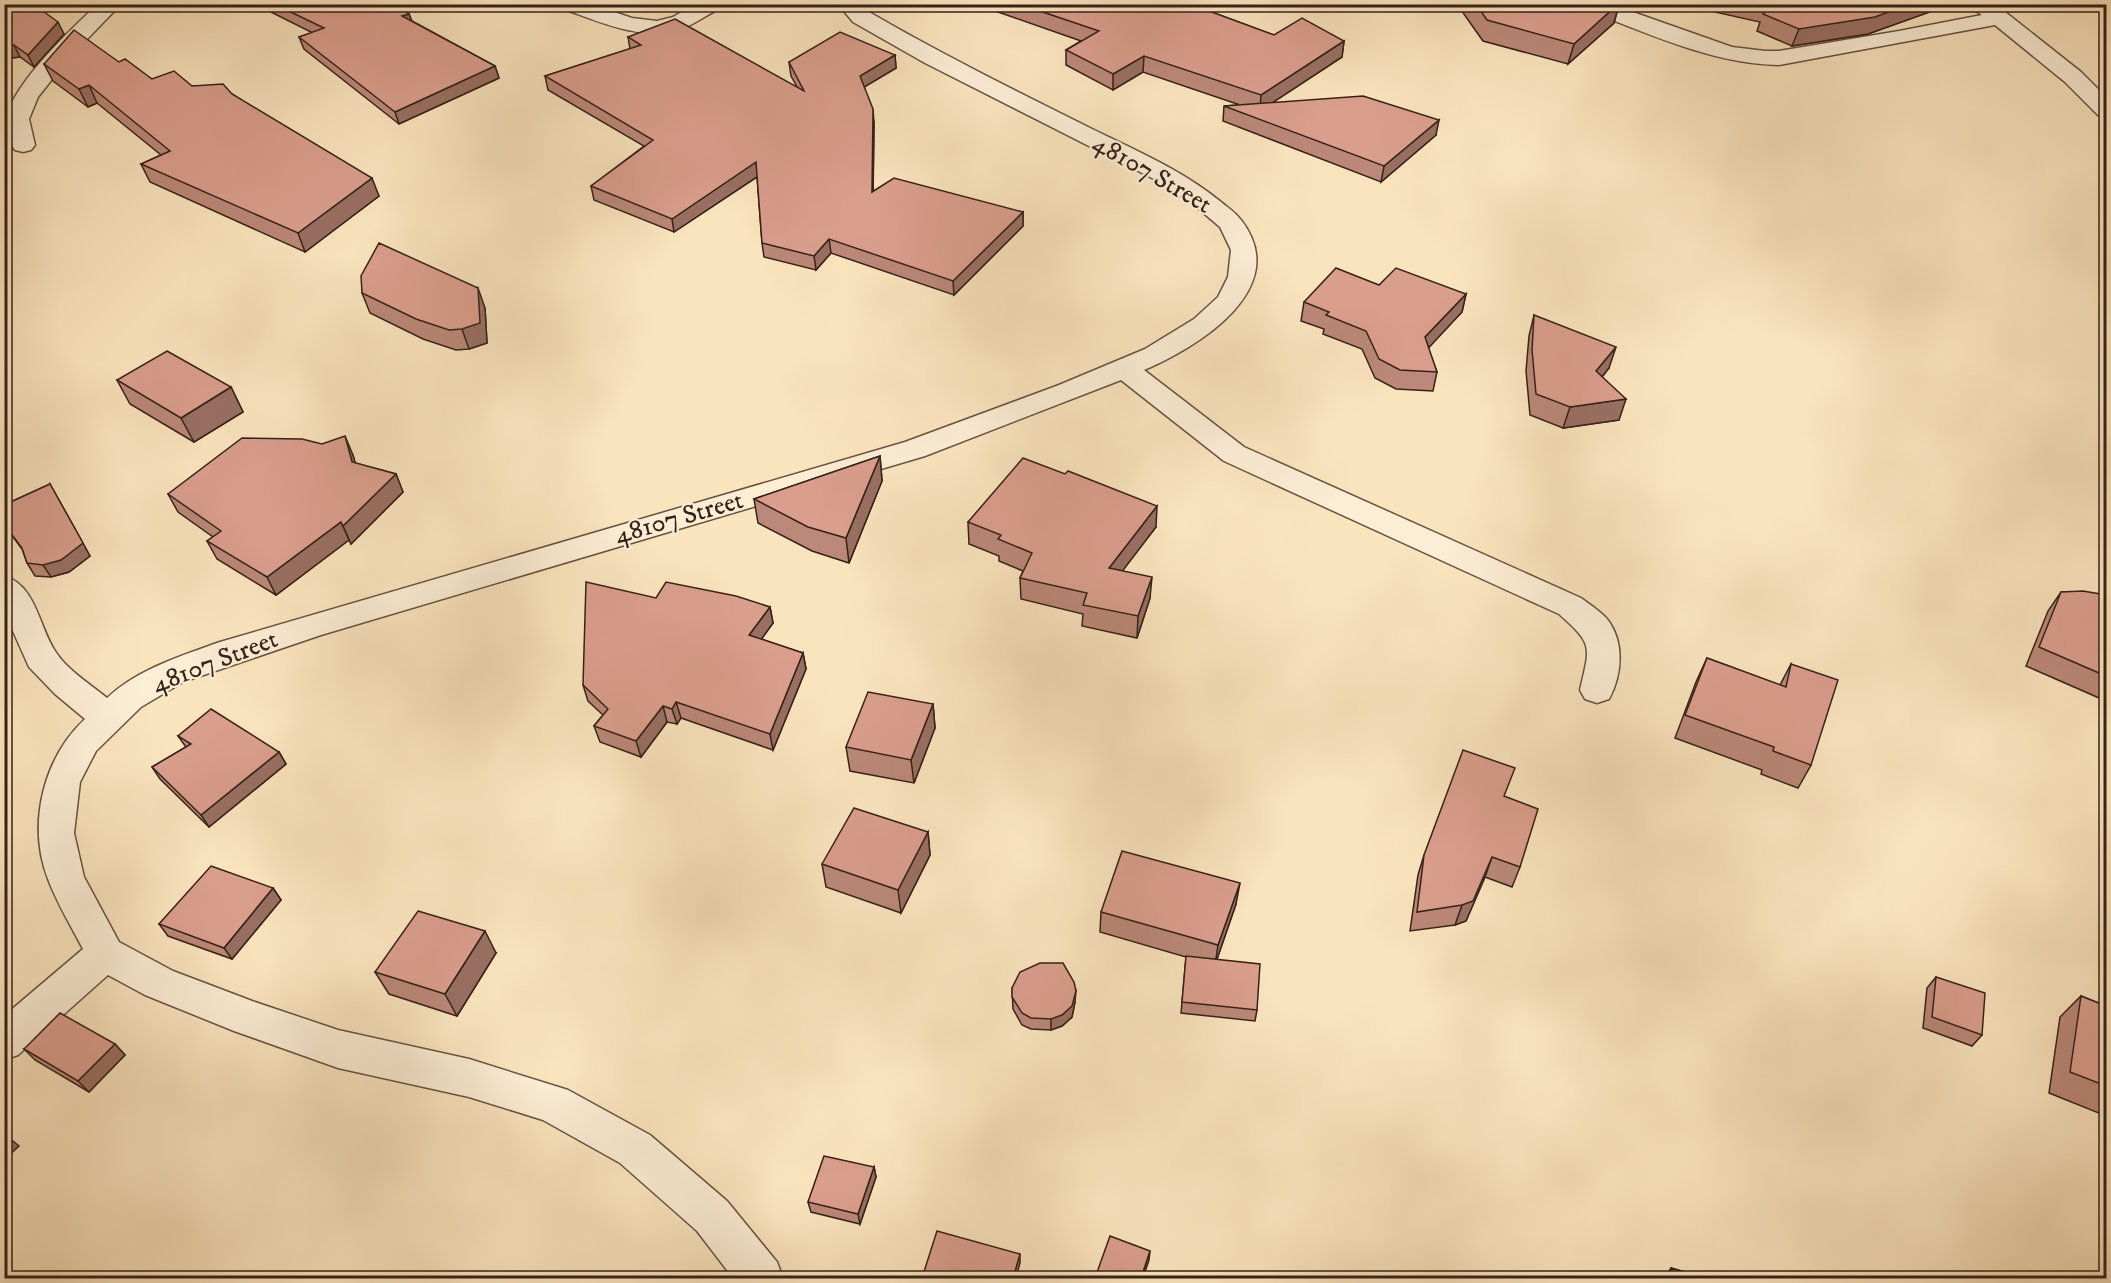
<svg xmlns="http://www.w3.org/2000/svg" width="2111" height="1283" font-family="'IM FELL DW Pica',serif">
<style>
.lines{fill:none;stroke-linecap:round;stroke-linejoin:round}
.minor-casing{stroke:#675242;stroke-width:3}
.minor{fill:#fcedd5;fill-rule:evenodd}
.wall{fill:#bb8879;stroke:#362118;stroke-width:1.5}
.shaded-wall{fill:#996f63;stroke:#362118;stroke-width:1.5}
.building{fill:#da9e8d;stroke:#362118;stroke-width:1.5}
.labels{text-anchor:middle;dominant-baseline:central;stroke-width:4.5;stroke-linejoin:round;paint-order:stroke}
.street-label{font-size:26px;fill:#362118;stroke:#fcedd5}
</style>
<rect width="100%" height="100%" fill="#fae4be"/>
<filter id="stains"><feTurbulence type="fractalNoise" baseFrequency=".00333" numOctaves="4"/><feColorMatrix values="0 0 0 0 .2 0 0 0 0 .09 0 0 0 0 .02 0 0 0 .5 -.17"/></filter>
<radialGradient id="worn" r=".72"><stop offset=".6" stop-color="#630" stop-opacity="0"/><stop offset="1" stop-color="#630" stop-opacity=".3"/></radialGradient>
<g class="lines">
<defs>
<g id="minor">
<path d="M98 4H121L68 59 38 97 29 119 35 145 31 150 23 152 15 150C8 141 3 126 7 115 17 80 71 29 98 4Z"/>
<path d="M558 4H590L632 18 657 21 673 17 695 4H725L722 8C708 13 696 24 681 29 641 42 598 21 561 8Z"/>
<path d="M838 4H861L869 12C941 54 1016 91 1090 128 1135 150 1182 170 1221 202 1227 207 1236 213 1241 220 1294 288 1198 347 1144 370L1244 447 1581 598C1589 604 1600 611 1607 619 1625 642 1622 675 1609 699L1597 703 1585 699 1580 690C1590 646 1594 645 1559 614L1224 461 1121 380 925 456 321 635 183 682 141 707 96 751 80 782 74 833 84 877 119 942 173 971 252 1001 338 1030 469 1059 568 1090 650 1135 727 1201 777 1262 783 1278H733L697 1231 620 1163 543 1120 469 1097 338 1068 234 1031 145 995 108 975 18 1055 4 1060V1016L83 949C71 926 57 903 48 879 27 825 43 758 85 719L55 694 29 667 4 611V576C36 585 39 627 55 651 67 670 90 684 107 698 138 669 181 656 220 642L905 442 1059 385 1145 349 1194 319 1218 297 1228 277 1231 250 1220 227 1194 205 1152 178 925 63 853 22Z"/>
<path d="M1578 4H1610L1732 47 1765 51H1779L1899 31 1982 15 1976 11 1974 4H1995L2081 72 2106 97V117L2098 115 2065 82 1995 25 1779 65C1710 64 1644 31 1581 8Z"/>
</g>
</defs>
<!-- minor casing -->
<use href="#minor" class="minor-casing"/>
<!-- minor -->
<use href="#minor" class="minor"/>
</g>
<!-- wall -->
<g class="wall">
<path d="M4 4 64 34 34 67 20 57 4 59Z"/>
<path d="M255 4H394L409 14 412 21 495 66 499 78 399 124 304 49 299 37 313 33Z"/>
<path d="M975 4H1190L1274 35 1344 41 1342 57 1273 102 1436 135 1381 182 1223 121 1224 106 1240 105 1143 72 1113 90 1066 65V50L1081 41Z"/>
<path d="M1459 4H1635L1630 9 1619 5 1614 23 1568 64 1483 41 1459 7Z"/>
<path d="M1698 4H1940L1938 9 1868 34 1792 46 1757 31 1760 22 1697 8Z"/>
<path d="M628 37 797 87 791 76 789 62 895 55 896 68 864 87 874 122 873 191 1023 212V226L954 295 831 253 816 270 764 257 762 243 757 177 674 232 594 200 591 186 644 146 548 90 545 76 630 49Z"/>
<path d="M119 62 152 79 192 86 232 94 379 196 305 252 150 182 141 164 161 155 97 103 88 107 53 81 44 64Z"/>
<path d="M1379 285 1466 294 1462 312 1428 348 1437 372 1433 391 1396 389 1375 378 1362 349 1323 334 1324 329 1301 321 1304 302Z"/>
<path d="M362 293 485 308 487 343 469 349 456 350 423 339 370 313Z"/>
<path d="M1534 315 1609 368 1602 377 1619 420 1563 428 1530 415 1526 371 1529 336Z"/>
<path d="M117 380 231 387 243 412 194 442 130 404Z"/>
<path d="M353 455 355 463 396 474 403 492 351 544 349 540 276 595 217 559 207 541 213 537 178 512 168 494Z"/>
<path d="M880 456 882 481 849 563 812 551 758 523 754 499Z"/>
<path d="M50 484 90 556 69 572 51 577 35 576 27 563 22 549 4 525V505Z"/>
<path d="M968 522 1156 527 1122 571 1150 598 1137 638 1082 626 1083 614 1021 599 1020 578 1023 571 999 561V556L969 544Z"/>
<path d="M2061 592 2106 595V701L2026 666 2048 611Z"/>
<path d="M656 598 770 607 773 623 761 639 803 653 806 669 773 750 681 718 677 724 667 722 641 757 600 742 594 726 603 715 588 701 583 685Z"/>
<path d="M1707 658 1780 685 1791 664 1811 765 1798 788 1761 774 1762 770 1675 738 1696 682Z"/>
<path d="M933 704 935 728 914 783 850 771 846 747Z"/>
<path d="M178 736 279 752 286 764 209 827 160 779 152 767 186 747Z"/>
<path d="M1505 797 1520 867 1512 887 1485 877 1466 921 1455 925 1410 931 1418 875 1424 855Z"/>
<path d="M928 832 930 855 901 913 826 887 822 864Z"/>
<path d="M273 888 281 900 232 959 168 936 159 924Z"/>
<path d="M1236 904 1217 959 1257 1010 1255 1021 1181 1013 1186 957 1100 932 1101 912Z"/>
<path d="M496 953 457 1016 389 994 375 972Z"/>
<path d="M1936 977 1982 1035 1972 1046 1923 1028 1927 988Z"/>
<path d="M1012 988 1075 1002 1072 1017 1062 1026 1051 1030 1031 1029 1022 1025 1013 1009Z"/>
<path d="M2081 996 2106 1006V1116L2049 1093 2060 1017Z"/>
<path d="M115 1044 125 1055 89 1092 35 1060 24 1049Z"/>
<path d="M874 1167 876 1177 860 1224 811 1212 808 1202Z"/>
<path d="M1671 1268 1706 1278H1664Z"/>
</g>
<!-- shaded-wall -->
<g class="shaded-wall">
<path d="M1618 4H1619L1614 23 1568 64 1574 44Z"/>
<path d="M1910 4H1940L1938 9 1868 34 1792 46 1799 29Z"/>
<path d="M409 14 413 25 402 16Z"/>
<path d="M58 22 64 34 34 67 28 55Z"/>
<path d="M1344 41 1342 57 1260 111 1261 95Z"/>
<path d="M14 45 20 57 4 59V46Z"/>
<path d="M895 55 896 68 861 89 860 76Z"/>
<path d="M1144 56 1143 72 1113 90V74Z"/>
<path d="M495 66 499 78 399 124 395 112Z"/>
<path d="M89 85 97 103 88 107 79 89Z"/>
<path d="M873 109 874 122 873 206 872 192Z"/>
<path d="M1439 120 1436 135 1381 182 1384 166Z"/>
<path d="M756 162 758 176 674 232 672 219Z"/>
<path d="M372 178 379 196 305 252 298 233Z"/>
<path d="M1023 212V226L954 295 953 281Z"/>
<path d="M829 239 831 253 816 270 814 256Z"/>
<path d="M478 288 485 308 487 343 469 349 462 329Z"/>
<path d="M1466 294 1462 312 1421 356 1425 337Z"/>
<path d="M1616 347 1609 368 1590 392 1596 371Z"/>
<path d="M231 387 243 412 194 442 181 418Z"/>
<path d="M1626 399 1619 420 1563 428 1570 407Z"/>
<path d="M345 436 353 455 360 480 352 462Z"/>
<path d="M880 456 882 481 849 563 846 538Z"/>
<path d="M396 474 403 492 351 544 343 526Z"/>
<path d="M50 484 90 556 69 572 51 577 43 565Z"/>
<path d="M1157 506 1156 527 1108 590 1109 568Z"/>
<path d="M341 522 349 540 276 595 267 577Z"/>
<path d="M1152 577 1150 598 1137 638 1138 616Z"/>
<path d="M770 607 773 623 753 651 749 635Z"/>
<path d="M803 653 806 669 773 750 770 734Z"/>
<path d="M676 702 681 718 677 724 672 709Z"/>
<path d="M933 704 935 728 914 783 911 760Z"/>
<path d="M663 706 667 722 641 757 636 741Z"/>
<path d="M279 752 286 764 209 827 201 815Z"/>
<path d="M928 832 930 855 901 913 898 890Z"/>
<path d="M1492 857 1485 877 1466 921 1455 925 1462 905Z"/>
<path d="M1240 883 1236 904 1215 965 1218 945Z"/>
<path d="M273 888 281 900 232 959 224 948Z"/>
<path d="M485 931 496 953 457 1016 445 994Z"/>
<path d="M1076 991 1075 1002 1072 1017 1062 1026 1051 1030V1019Z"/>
<path d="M115 1044 125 1055 89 1092 78 1081Z"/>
<path d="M7 1136 19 1146 4 1160V1139Z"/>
<path d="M874 1167 876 1177 860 1224 858 1214Z"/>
<path d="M1150 1251 1149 1260 1143 1278H1141Z"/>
<path d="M1020 1254V1263L1016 1278H1013Z"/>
</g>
<!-- building -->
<g class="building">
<path d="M4 4H33L58 22 28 55 14 45 4 46Z"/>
<path d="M274 4H394L409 14 402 16 495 66 395 112 299 37 324 28Z"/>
<path d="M1019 4H1190L1274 35 1302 18 1344 41 1261 95 1144 56 1113 74 1066 50 1099 31Z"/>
<path d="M1476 4H1618L1574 44 1487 20Z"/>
<path d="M1765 4H1910L1875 17 1799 29 1763 14 1770 6Z"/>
<path d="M675 19 804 91 789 62 840 32 895 55 860 76 873 109 872 192 894 178 1023 212 953 281 829 239 814 256 762 243 756 162 672 219 591 186 653 140 545 76 641 45 628 37Z"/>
<path d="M74 30 119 62 125 59 152 79 174 71 192 86 223 84 232 94 372 178 298 233 141 164 170 151 89 85 79 89 44 64Z"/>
<path d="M1363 96 1439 120 1384 166 1224 106Z"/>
<path d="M379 243 478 288 480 323 462 329 449 330 416 319 362 293 361 276Z"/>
<path d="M1336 268 1379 285 1396 268 1466 294 1425 337 1437 372 1400 370 1379 359 1366 331 1326 315 1329 312 1304 302Z"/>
<path d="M1534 315 1616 347 1596 371 1626 399 1570 407 1536 394 1532 350Z"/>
<path d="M167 351 231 387 181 418 117 380Z"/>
<path d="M345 436 352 462 396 474 343 526 341 522 267 577 207 541 221 531 168 494 242 438 302 439 322 444Z"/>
<path d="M880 456 846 538 808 527 754 499Z"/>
<path d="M1023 458 1065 474 1068 471 1157 506 1109 568 1152 577 1138 616 1083 605 1087 593 1020 578 1032 553 998 539 1001 535 968 522Z"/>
<path d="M50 484 83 543 61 560 43 565 27 563 22 548 4 524V505Z"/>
<path d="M586 582 656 598 666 582 736 596 770 607 749 635 803 653 770 734 676 702 672 709 663 706 636 741 594 726 608 709 583 685Z"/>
<path d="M2083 591 2106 595V676L2039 647 2061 592Z"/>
<path d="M1707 658 1786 687 1791 664 1838 680 1811 765 1773 751 1774 747 1685 715Z"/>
<path d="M868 692 933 704 911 760 846 747Z"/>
<path d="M211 709 279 752 201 815 152 767 191 744 178 736Z"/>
<path d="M1463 750 1515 768 1504 796 1538 809 1520 867 1492 857 1473 901 1462 905 1417 912 1424 855Z"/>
<path d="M854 808 928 832 898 890 822 864Z"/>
<path d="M1122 851 1240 883 1218 945 1101 912Z"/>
<path d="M211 866 273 888 224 948 159 924Z"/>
<path d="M418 911 485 931 445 994 375 972Z"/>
<path d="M1186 956 1260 964 1257 1010 1182 1002Z"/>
<path d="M1040 963H1063L1074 982 1076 991 1072 1006 1062 1015 1051 1019 1031 1018 1022 1013 1012 997V988L1020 972Z"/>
<path d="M1936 977 1985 993 1982 1035 1932 1017Z"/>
<path d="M2081 996 2106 1006V1086L2070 1072Z"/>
<path d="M60 1013 115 1044 78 1081 24 1049Z"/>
<path d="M824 1156 874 1167 858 1214 808 1202Z"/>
<path d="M937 1231 1020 1254 1013 1278H922Z"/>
<path d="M1110 1236 1150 1251 1141 1278H1095Z"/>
<path d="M1671 1268 1706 1278H1671Z"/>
</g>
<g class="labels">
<!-- street labels -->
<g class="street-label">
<text transform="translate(1152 174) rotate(30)">48107 Street</text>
<text transform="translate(679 518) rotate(-16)">48107 Street</text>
<text transform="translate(215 662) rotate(-21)">48107 Street</text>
</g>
</g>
<!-- margin -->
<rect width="2111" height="1283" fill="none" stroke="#fae4be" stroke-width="24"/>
<rect x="6" y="6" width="2099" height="1271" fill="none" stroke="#362118" stroke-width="3"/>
<rect x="12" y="12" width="2087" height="1259" fill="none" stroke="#362118" stroke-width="1.5"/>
<rect width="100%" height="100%" filter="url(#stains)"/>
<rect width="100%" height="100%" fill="url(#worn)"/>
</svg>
